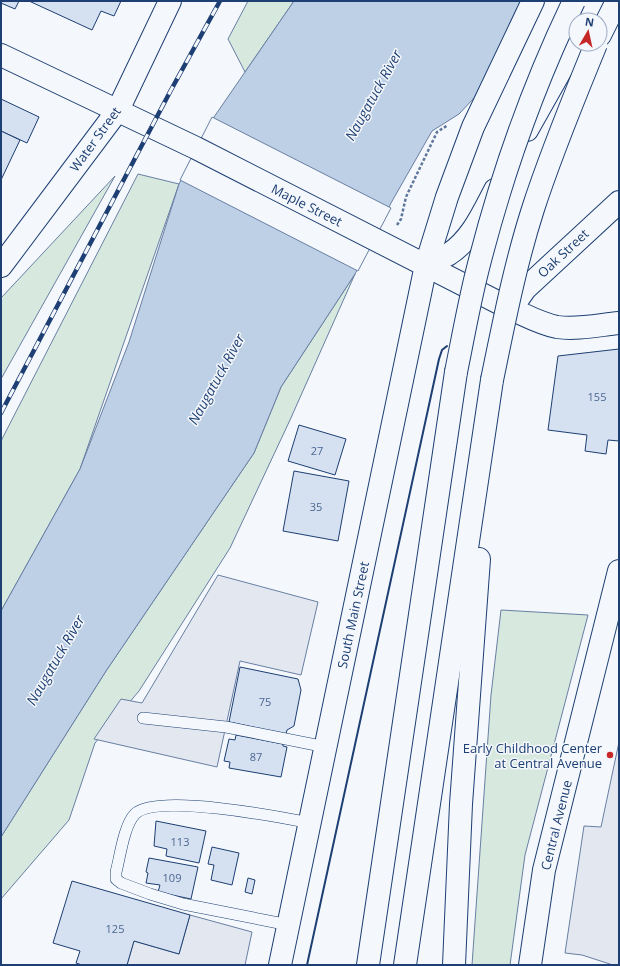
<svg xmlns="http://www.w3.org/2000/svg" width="620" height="966" font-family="'Open Sans',sans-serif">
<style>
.green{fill:#d7e8df;stroke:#687fa3}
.parking{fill:#e3e8f0;stroke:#687fa3}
.water{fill:#bed0e5;stroke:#687fa3}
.pier{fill:#f4f7fb;stroke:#687fa3}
.building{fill:#d5e0f0;stroke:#1d3f73}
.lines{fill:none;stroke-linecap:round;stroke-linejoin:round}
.lane-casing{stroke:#1d3f73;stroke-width:12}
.street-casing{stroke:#1d3f73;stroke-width:24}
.secondary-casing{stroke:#1d3f73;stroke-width:24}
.highway-casing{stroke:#1d3f73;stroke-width:24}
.path{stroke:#5e769c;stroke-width:2.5;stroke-dasharray:3 2;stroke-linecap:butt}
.lane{stroke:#f4f7fb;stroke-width:11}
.street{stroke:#f4f7fb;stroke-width:22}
.secondary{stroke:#f4f7fb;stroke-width:22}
.highway{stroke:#f4f7fb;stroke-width:22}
.rail-casing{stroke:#1d3f73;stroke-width:4.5}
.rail{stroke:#f4f7fb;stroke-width:3;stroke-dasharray:9;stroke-linecap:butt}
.highway-bridge-casing{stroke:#1d3f73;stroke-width:24;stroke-linecap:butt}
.highway-bridge{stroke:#f4f7fb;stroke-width:22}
.wall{stroke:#1d3f73;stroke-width:2}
.poi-dot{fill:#c62828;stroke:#f4f7fb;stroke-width:1.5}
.labels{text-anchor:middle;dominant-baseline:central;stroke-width:3;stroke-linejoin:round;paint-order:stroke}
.number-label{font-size:11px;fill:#4b6792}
.street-label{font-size:13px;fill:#1d3f73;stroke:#f4f7fb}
.poi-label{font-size:13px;fill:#1d3f73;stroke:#f4f7fb;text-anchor:end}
.water-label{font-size:14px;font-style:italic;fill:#1d3f73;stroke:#f4f7fb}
</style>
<rect width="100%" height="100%" fill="#f4f7fb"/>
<!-- green -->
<g class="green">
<path d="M248 1H294L245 72 228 39Z"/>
<path d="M138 174 179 184 80 469 1 611V441Z"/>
<path d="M115 176 1 379V298Z"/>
<path d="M355 274 290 420 230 548 139 691 95 743 69 820 1 899V837L106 671 254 453 281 387Z"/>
<path d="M501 610 588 615 525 855 510 965H472L491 695Z"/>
</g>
<!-- parking -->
<g class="parking">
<path d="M218 575 318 602 301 675 240 661 217 767 94 739 121 699 142 703Z"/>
<path d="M619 742V965H613L582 955 565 953 584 826 601 827Z"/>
<path d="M190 915 252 932 245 965H127L134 941 179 954Z"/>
</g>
<!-- water -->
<path class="water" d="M294 1H538L489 82 459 114 432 131 391 203 355 274 281 387 254 453 106 671 1 837V611L80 469 129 342 179 184 214 117Z"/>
<!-- pier -->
<path class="pier" d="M212 117 391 208 358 271 180 180Z"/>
<!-- building -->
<g class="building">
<path d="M1 1H19L15 9 1 3Z"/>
<path d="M29 1H121L114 16 101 11 92 30Z"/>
<path d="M1 99 39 117 27 143 1 131Z"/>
<path d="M1 131 20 140 1 180Z"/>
<path d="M619 349V441L608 440 606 454 585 451 587 435 548 430 558 356Z"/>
<path d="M299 425 346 439 335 475 288 461Z"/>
<path d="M294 471 349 481 338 541 283 531Z"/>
<path d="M240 667 298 679 301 690 294 726 287 730 286 734 229 722Z"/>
<path d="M236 735 283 744V746L287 747 281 777 229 768 230 762 224 761 229 739 235 740Z"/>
<path d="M156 821 206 831 199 863 166 856 167 849 154 846Z"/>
<path d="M212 847 239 853 232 885 211 880 214 865 208 864Z"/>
<path d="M149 858 198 867 191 899 158 892 160 885 146 883 148 873 146 872Z"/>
<path d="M248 878 255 880 252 894 245 892Z"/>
<path d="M72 881 190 915 179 954 134 941 127 965H82L76 963 80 951 53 943Z"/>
</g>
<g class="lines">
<defs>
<g id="lane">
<path d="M143 718 226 727 326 747"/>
<path d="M289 925 183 904 150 894 121 883 116 879V872C120 857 124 825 135 814 156 793 280 817 310 823"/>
</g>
<g id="street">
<path d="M1 266 118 110"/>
<path d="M530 965 544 870 619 571"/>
</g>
<g id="secondary">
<path d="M1 55 196 148 511 309C525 315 541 324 557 327 577 330 599 325 619 323"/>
<path d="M118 110 170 1"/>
<path d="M511 309 525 289 619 202"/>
<path d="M280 965 426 265"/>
</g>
<g id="highway">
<path d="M600 35 617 1"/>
<path d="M527 130 576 43"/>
<path d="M426 265 447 197 473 127 533 1"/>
<path d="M426 265C434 261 442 258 449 254 471 240 483 213 495 190"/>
<path d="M368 965 456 372"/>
<path d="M405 965 492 380"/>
<path d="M454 965 461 804 479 559"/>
</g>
</defs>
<!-- lane casing -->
<use href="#lane" class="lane-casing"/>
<!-- street casing -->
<use href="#street" class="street-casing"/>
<!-- secondary casing -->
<use href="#secondary" class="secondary-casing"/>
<!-- highway casing -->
<use href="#highway" class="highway-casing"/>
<!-- path -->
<path class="path" d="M397 225 401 219 406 197 437 132 448 125"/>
<!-- lane -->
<use href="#lane" class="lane"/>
<!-- street -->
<use href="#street" class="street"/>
<!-- secondary -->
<use href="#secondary" class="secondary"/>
<!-- highway -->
<use href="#highway" class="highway"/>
<defs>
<path id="rail" d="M1 413 171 90 220 1"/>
</defs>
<!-- rail casing -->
<use href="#rail" class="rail-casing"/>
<!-- rail -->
<use href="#rail" class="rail"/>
<defs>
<g id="highway-bridge">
<path d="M456 372C463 338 469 303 478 268 501 177 533 86 574 1"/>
<path d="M492 380C504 322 515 265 533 209 551 153 574 98 596 44"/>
</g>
</defs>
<!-- highway-bridge casing -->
<use href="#highway-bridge" class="highway-bridge-casing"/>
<!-- highway-bridge -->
<use href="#highway-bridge" class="highway-bridge"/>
<!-- wall -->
<path class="wall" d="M307 965 439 359 442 350 447 346"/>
</g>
<!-- markers -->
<circle class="poi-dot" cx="610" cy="755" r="4"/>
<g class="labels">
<!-- number labels -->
<g class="number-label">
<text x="597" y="396">155</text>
<text x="317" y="450">27</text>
<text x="316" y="506">35</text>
<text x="265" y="701">75</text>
<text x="256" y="756">87</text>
<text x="180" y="841">113</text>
<text x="172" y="877">109</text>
<text x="115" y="928">125</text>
</g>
<!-- street labels -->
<g class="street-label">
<text transform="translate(95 139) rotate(-54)">Water Street</text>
<text transform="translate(307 205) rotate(27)">Maple Street</text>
<text transform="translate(563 253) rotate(-43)">Oak Street</text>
<text transform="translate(353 615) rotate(-78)">South Main Street</text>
<text transform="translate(556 825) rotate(-76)">Central Avenue</text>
</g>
<!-- poi labels -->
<g class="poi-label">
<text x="602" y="748">Early Childhood Center<tspan x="602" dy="15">at Central Avenue</tspan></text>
</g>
<!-- water labels -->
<g class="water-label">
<text transform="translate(373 95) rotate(-61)">Naugatuck River</text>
<text transform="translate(216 379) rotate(-61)">Naugatuck River</text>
<text transform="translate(55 660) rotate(-60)">Naugatuck River</text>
</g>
</g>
<!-- border -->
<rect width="620" height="966" fill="none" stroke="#1d3f73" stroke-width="4"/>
<!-- north arrow -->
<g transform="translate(588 32) rotate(9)"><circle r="19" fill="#f4f7fb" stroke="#9eadc5"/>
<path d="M0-3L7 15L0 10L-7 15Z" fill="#c62828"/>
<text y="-6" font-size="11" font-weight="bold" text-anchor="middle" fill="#1d3f73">N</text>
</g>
</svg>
